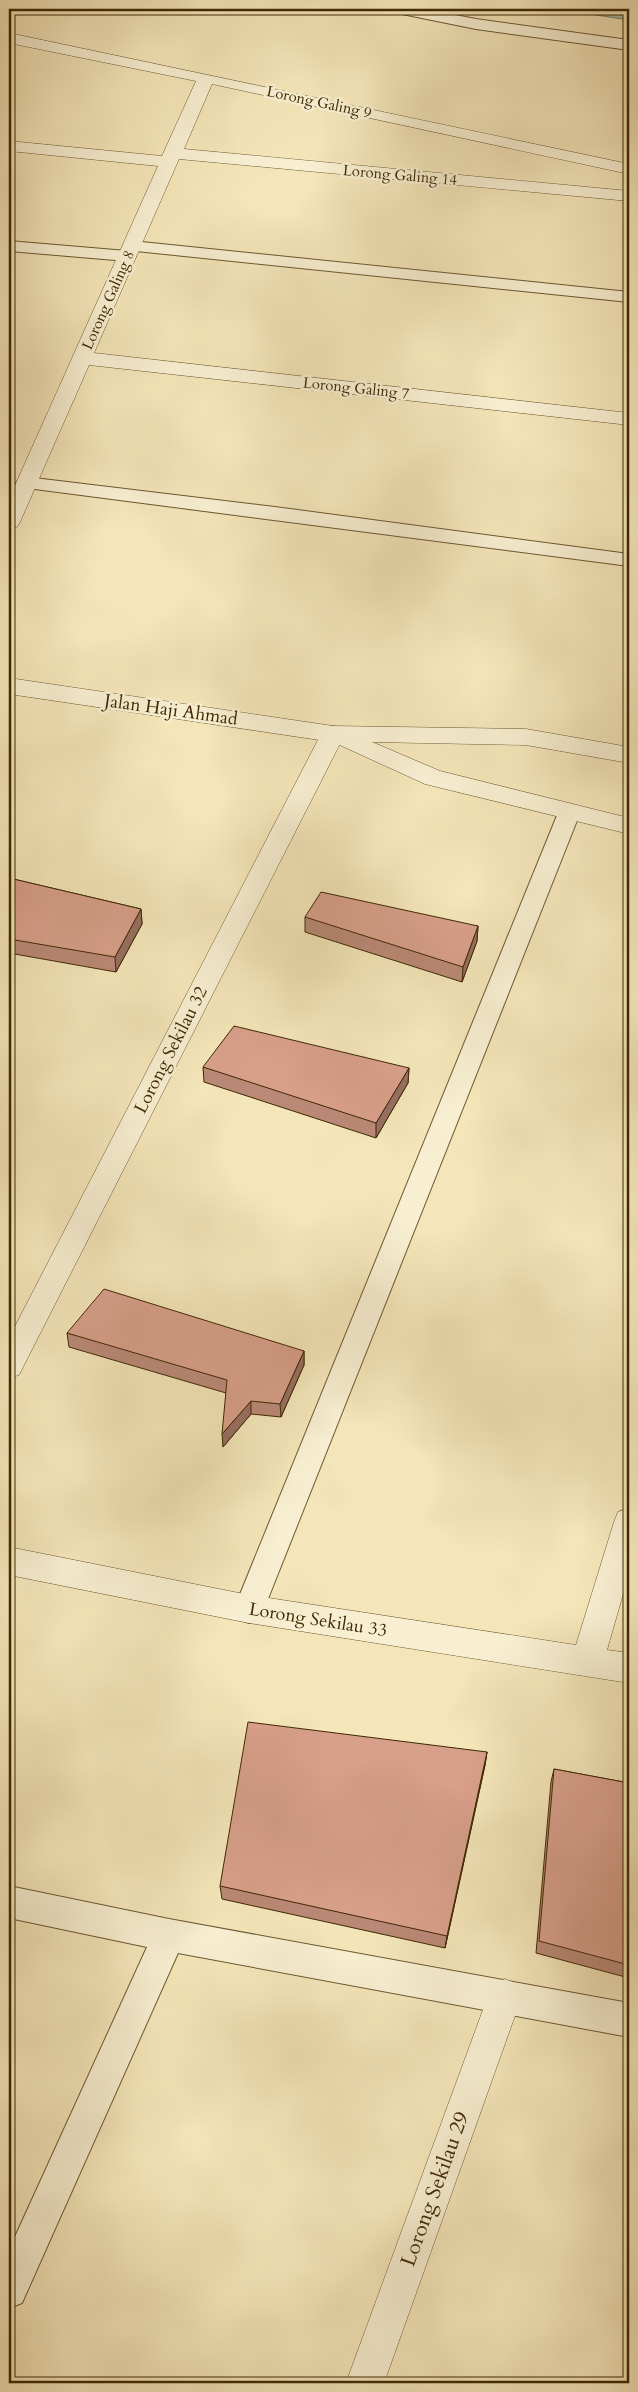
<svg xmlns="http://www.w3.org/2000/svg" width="638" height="2392" font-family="Cardo,serif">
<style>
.water{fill:#9cc0ab;stroke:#768368}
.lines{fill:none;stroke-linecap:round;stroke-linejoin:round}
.service-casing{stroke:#6c5830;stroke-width:2}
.minor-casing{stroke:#6c5830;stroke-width:1}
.tertiary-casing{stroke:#6c5830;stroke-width:1}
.service{fill:#f8efd2;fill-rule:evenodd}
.minor{fill:#f8efd2;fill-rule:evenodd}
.tertiary{fill:#f8efd2;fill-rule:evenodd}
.wall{fill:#ba8977;stroke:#3e2803}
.shaded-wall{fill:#976f61;stroke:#3e2803}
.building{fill:#d89f8a;stroke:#3e2803}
.labels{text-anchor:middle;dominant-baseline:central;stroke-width:5;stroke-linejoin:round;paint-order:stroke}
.far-street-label{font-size:15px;fill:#3e2803;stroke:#f8efd2}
.street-label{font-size:18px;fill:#3e2803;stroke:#f8efd2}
.near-street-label{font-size:21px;fill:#3e2803;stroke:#f8efd2}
</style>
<rect width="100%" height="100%" fill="#f4e6b9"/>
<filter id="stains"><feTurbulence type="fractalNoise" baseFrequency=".004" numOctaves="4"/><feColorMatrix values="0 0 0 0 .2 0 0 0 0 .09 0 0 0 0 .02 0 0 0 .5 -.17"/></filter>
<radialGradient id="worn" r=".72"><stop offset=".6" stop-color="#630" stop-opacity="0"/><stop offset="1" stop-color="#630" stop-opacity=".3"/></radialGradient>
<!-- water -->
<path class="water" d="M556 9H629V20Z"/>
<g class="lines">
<defs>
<g id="service">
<path d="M394 9H424L476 19 629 40V50L476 29 402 14 396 12Z"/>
<path d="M9 241 127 251 133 252 136 256 133 260 127 261 9 251Z"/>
<path d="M132 241 629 292V302L126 250 123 246 126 242Z"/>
<path d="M26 477 275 507 629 554V566L19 487 16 483 19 479Z"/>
<path d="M569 805 577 807 580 813 264 1609 260 1619 249 1623 238 1619 234 1609 558 813 561 807Z"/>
<path d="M9 1886 169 1919 629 2003V2037L178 1953 22 2303 9 2308V2250L147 1947 9 1918Z"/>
</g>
<g id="minor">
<path d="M9 33 629 164V174L212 84 184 149 629 191V201L179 159 94 353 629 413V425L89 365 20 522 17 527 9 529V499L158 166 9 151V141L162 156 196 81 9 43Z"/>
<path d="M333 726 341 728 345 734 19 1375 9 1378V1338L321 734 325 728Z"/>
<path d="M629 1508V1573L607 1650 629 1653V1683L249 1623 9 1575V1547L249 1595 576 1645 614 1522 618 1512Z"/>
<path d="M505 1979 517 1984 522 1996 384 2383H346L488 1996 493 1984Z"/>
</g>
<path id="tertiary" d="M9 678 333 726 526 729 629 747V763L526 745 372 742 440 771 629 818V834L425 784 333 742 9 694Z"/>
</defs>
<!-- service casing -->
<use href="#service" class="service-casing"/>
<!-- minor casing -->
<use href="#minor" class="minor-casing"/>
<!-- tertiary casing -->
<use href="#tertiary" class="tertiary-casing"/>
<!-- service -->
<use href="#service" class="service"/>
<!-- minor -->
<use href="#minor" class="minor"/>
<!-- tertiary -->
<use href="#tertiary" class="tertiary"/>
</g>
<!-- wall -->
<g class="wall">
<path d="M9 878 141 909 142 924 116 972 9 953Z"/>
<path d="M305 917 478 926 477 941 462 982 305 932Z"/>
<path d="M203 1067 409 1068 408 1083 376 1138 204 1082Z"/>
<path d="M67 1333 304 1351V1365L281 1417 251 1414 223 1447 226 1393 69 1347Z"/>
<path d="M487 1752 485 1765 445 1948 222 1899 220 1886Z"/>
<path d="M554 1769 629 1783V1978L536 1953 551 1782Z"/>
</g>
<!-- shaded-wall -->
<g class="shaded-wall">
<path d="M141 909 142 924 116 972 115 957Z"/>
<path d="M478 926 477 941 462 982 463 967Z"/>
<path d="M409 1068 408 1083 376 1138V1123Z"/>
<path d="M304 1351V1365L281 1417 280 1404Z"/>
<path d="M251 1401V1414L223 1447 222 1434Z"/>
<path d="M487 1752 485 1765 445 1948 447 1936Z"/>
</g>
<!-- building -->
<g class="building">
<path d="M9 878 141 909 115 957 9 939Z"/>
<path d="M321 892 478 926 463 967 305 917Z"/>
<path d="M234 1026 409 1068 376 1123 203 1067Z"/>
<path d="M104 1289 304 1351 280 1404 251 1401 222 1434 227 1380 67 1333Z"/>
<path d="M248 1722 487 1752 447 1936 220 1886Z"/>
<path d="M554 1769 629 1783V1965L539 1941Z"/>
</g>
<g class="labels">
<!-- far-street labels -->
<g class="far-street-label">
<text transform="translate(319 102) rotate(12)">Lorong Galing 9</text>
<text transform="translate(400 175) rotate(5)">Lorong Galing 14</text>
<text transform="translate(108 300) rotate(-66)">Lorong Galing 8</text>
<text transform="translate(356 388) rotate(6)">Lorong Galing 7</text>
</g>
<!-- street labels -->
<g class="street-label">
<text transform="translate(171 710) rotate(8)">Jalan Haji Ahmad</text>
<text transform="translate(171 1050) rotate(-63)">Lorong Sekilau 32</text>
<text transform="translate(318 1620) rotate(9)">Lorong Sekilau 33</text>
</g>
<!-- near-street labels -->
<g class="near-street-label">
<text transform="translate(435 2189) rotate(-70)">Lorong Sekilau 29</text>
</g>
</g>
<!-- margin -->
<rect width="638" height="2392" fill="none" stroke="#f4e6b9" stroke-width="30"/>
<rect x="10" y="10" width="618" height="2372" fill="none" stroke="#3e2803" stroke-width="2.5"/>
<rect x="15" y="15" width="608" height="2362" fill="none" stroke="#3e2803"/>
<rect width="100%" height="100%" filter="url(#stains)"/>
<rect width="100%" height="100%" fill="url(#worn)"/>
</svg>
